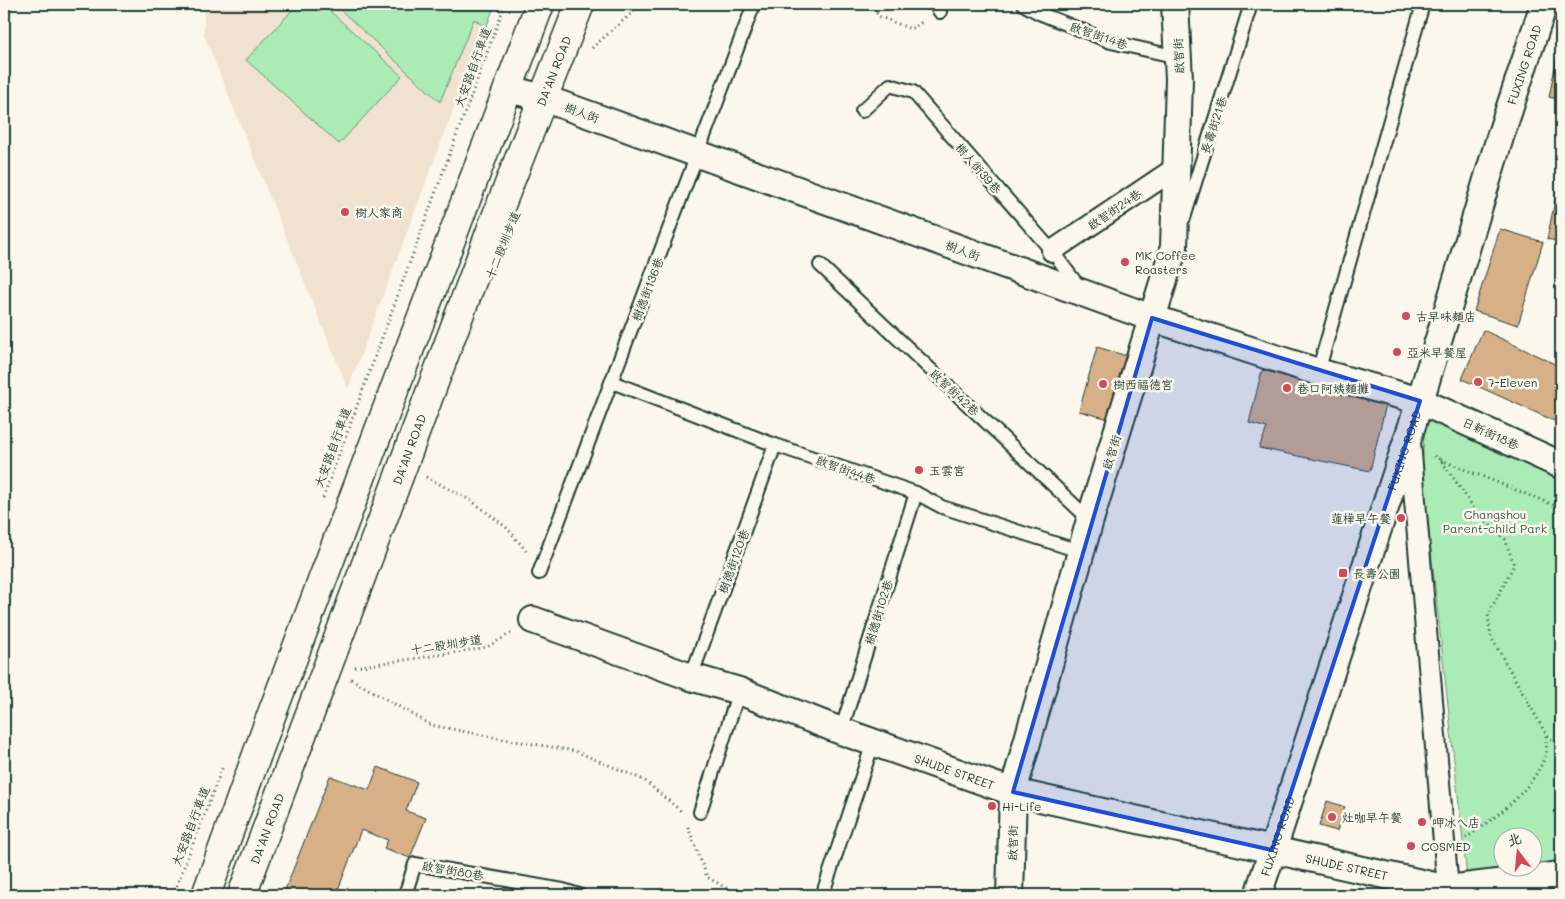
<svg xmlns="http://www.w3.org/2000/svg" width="1565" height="899" font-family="Mali,'LXGW WenKai TC',sans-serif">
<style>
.built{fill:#f0e2ce}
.green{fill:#abecb6;stroke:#659475;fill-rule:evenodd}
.building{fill:#d7b088;stroke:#1f3d34}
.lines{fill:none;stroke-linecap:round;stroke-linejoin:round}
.service-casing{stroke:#1f3d34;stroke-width:16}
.pedestrian-casing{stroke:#1f3d34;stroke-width:24}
.minor-casing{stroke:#1f3d34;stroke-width:30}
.tertiary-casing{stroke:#1f3d34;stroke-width:31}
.path{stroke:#1f3d34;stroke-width:3;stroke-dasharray:1 4;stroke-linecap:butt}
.service{stroke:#fbf7ec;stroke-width:12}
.pedestrian{stroke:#fbf7ec;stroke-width:20}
.minor{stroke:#fbf7ec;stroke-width:26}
.tertiary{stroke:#fbf7ec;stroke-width:28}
.marked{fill:#1d4ed8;fill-opacity:0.2;stroke:#1d4ed8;stroke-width:4;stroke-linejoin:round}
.poi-dot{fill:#d1495b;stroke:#fbf7ec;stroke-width:2}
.labels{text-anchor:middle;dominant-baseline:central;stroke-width:5;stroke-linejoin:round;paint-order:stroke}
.street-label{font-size:12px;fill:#1f3d34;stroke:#fbf7ec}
.poi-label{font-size:12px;fill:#1f3d34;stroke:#fbf7ec;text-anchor:start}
.park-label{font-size:12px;fill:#3b604e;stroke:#fbf7ec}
</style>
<rect width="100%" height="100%" fill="#fbf7ec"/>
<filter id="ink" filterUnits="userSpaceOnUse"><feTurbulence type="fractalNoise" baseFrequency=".02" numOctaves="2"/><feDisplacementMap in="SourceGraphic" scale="10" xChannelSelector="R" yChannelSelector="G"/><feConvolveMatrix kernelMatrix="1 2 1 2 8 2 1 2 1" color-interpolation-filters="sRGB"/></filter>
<g filter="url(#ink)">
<!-- built -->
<path class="built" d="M204 4H493L348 389 204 35Z"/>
<!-- green -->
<g class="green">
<path d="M298 4H322L402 76 339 144 246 60Z"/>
<path d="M334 4H495L486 28 474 19 440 102Z"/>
<path d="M1425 418 1561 476V870L1467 878 1422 468ZM1502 836H1532V866H1502Z"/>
</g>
<!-- building -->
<g class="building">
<path d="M1561 37V100L1549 97Z"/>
<path d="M1557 191 1561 192V242L1547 239Z"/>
<path d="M1500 229 1543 242 1518 325 1474 311Z"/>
<path d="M1483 330 1561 367V424L1462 379Z"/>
<path d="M1097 347 1127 356 1109 419 1079 411Z"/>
<path d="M1262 370 1387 400 1370 471 1259 448 1267 428 1249 423Z"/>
<path d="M378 767 417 782 406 811 426 818 410 858 384 848 388 840 361 830 336 895H283L330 776 369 790Z"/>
<path d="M1327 801 1345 807 1337 831 1319 826Z"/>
</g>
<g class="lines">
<defs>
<g id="service">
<path d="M935 4 940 12"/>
<path d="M1023 4 1039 13 1111 42 1178 57"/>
<path d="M862 111 890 85 913 92 1052 251 1080 288"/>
<path d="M1184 218 1251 4"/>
<path d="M820 265 1090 520"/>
<path d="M1318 372 1423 4"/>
<path d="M612 382 775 445 916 493 942 507 1082 552"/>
<path d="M539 573 754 4"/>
<path d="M691 677 775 445"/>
<path d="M841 731 916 493"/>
<path d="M700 812 739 691"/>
<path d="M824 890 873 743"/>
<path d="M405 895 415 864 563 890 579 895"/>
</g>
<g id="pedestrian">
<path d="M1052 251 1177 167"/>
<path d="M1410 442 1448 889"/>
</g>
<g id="minor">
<path d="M509 89 543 98 1152 318 1318 372 1420 401 1561 465"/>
<path id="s1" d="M533 620 691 677 739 691 841 731 1013 792 1448 889 1561 875"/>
<path d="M1010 895 1013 792 1090 520 1174 247 1179 79 1175 4"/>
<path id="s2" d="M1258 895 1420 401 1501 134 1544 4"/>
</g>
<g id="tertiary">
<path d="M206 895 271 716 540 4"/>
<path id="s3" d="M242 895 493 225 580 4"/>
</g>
</defs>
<!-- service casing -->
<use href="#service" class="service-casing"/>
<!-- pedestrian casing -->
<use href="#pedestrian" class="pedestrian-casing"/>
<!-- minor casing -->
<use href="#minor" class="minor-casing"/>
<!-- tertiary casing -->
<use href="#tertiary" class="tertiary-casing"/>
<!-- path -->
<g class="path">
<path d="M872 4 878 16 911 29 924 21"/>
<path d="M592 48 642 4"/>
<path d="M1434 456 1441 460 1478 514 1505 539 1514 565 1488 615 1491 637 1546 734C1546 740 1547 748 1546 754 1532 792 1497 816 1466 838"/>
<path d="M1441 460 1561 508"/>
<path d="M426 477 472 501 507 528 528 553"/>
<path d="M323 498 505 4"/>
<path d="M355 667 439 655 487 647 513 632"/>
<path d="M351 679 431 725 498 738 575 751 644 780 682 812"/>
<path d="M1547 735 1561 748"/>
<path d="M688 827 707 877 738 895"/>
<path d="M173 895 223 766"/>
</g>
<!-- service -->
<use href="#service" class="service"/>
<!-- pedestrian -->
<use href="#pedestrian" class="pedestrian"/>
<!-- minor -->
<use href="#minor" class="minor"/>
<!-- tertiary -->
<use href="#tertiary" class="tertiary"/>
</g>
</g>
<!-- marked area -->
<path class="marked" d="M1152 318 1420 401 1272 850 1013 792Z"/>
<!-- markers -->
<g class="poi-dot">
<circle cx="345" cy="212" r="5"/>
<circle cx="1125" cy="262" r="5"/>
<circle cx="1406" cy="316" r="5"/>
<circle cx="1397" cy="352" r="5"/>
<circle cx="1478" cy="382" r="5"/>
<circle cx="1103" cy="384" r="5"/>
<circle cx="1287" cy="388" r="5"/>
<circle cx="919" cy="470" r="5"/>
<circle cx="1401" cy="518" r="5"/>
<rect x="1338" y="568" width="10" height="10" rx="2.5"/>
<circle cx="992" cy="806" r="5"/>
<circle cx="1332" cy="817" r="5"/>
<circle cx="1422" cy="822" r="5"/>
<circle cx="1411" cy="846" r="5"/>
</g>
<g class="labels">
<!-- street labels -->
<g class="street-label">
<text transform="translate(1099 35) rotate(19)">啟智街14巷</text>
<text transform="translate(1178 56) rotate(-93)">啟智街</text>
<text stroke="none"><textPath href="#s2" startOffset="872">FUXING ROAD</textPath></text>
<text transform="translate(472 67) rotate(-70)">大安路自行車道</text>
<text stroke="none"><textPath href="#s3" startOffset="881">DA'AN ROAD</textPath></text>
<text transform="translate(582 112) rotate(20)">樹人街</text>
<text transform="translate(1213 125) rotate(-72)">長壽街21巷</text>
<text transform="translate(979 168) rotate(49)">樹人街39巷</text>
<text transform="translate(1114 209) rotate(-34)">啟智街24巷</text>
<text transform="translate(502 245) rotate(-68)">十二股圳步道</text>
<text transform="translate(963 250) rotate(20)">樹人街</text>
<text transform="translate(647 289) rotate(-69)">樹德街136巷</text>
<text transform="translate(955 392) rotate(43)">啟智街42巷</text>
<text transform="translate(1491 433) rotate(24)">日新街18巷</text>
<text transform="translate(332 447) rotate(-70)">大安路自行車道</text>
<text stroke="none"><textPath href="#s3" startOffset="476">DA'AN ROAD</textPath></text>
<text stroke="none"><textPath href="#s2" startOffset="468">FUXING ROAD</textPath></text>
<text transform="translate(1111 452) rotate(-73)">啟智街</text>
<text transform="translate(846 469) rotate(19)">啟智街44巷</text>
<text transform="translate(733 561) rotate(-70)">樹德街120巷</text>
<text transform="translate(878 612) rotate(-73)">樹德街102巷</text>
<text transform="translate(446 644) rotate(-9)">十二股圳步道</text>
<text stroke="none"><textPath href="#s1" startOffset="448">SHUDE STREET</textPath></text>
<text transform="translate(190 826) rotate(-69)">大安路自行車道</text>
<text stroke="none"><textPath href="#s3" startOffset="71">DA'AN ROAD</textPath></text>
<text stroke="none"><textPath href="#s2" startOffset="62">FUXING ROAD</textPath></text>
<text transform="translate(1012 843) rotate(-89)">啟智街</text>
<text stroke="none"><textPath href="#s1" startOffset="852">SHUDE STREET</textPath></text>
<text transform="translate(453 870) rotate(10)">啟智街80巷</text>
</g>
<!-- poi labels -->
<g class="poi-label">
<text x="355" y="212">樹人家商</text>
<text x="1135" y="255">MK Coffee<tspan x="1135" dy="14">Roasters</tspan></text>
<text x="1416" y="316">古早味麵店</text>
<text x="1407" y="352">亞米早餐屋</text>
<text x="1488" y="382">7-Eleven</text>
<text x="1113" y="384">樹西福德宮</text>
<text x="1297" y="388">巷口阿姨麵攤</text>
<text x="929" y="470">玉雲宮</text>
<text x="1391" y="518" text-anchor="end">蓮樺早午餐</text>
<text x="1353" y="573">長壽公園</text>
<text x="1002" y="806">Hi-Life</text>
<text x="1342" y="817">灶咖早午餐</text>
<text x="1432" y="822">呷冰ㄟ店</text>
<text x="1421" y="846">COSMED</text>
</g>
<!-- park labels -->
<g class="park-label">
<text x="1495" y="514">Changshou<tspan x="1495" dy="14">Parent-child Park</tspan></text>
</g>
</g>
<!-- margin -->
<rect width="1565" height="899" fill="none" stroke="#fbf7ec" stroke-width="20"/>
<rect x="10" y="10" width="1545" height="879" fill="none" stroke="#1f3d34" stroke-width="2" filter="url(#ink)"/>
<!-- north arrow -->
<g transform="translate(1518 852) rotate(344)"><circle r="24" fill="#fbf7ec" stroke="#a3ada2"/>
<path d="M0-4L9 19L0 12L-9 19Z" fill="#d1495b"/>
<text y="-8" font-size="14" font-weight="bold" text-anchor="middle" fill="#1f3d34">北</text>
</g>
</svg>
